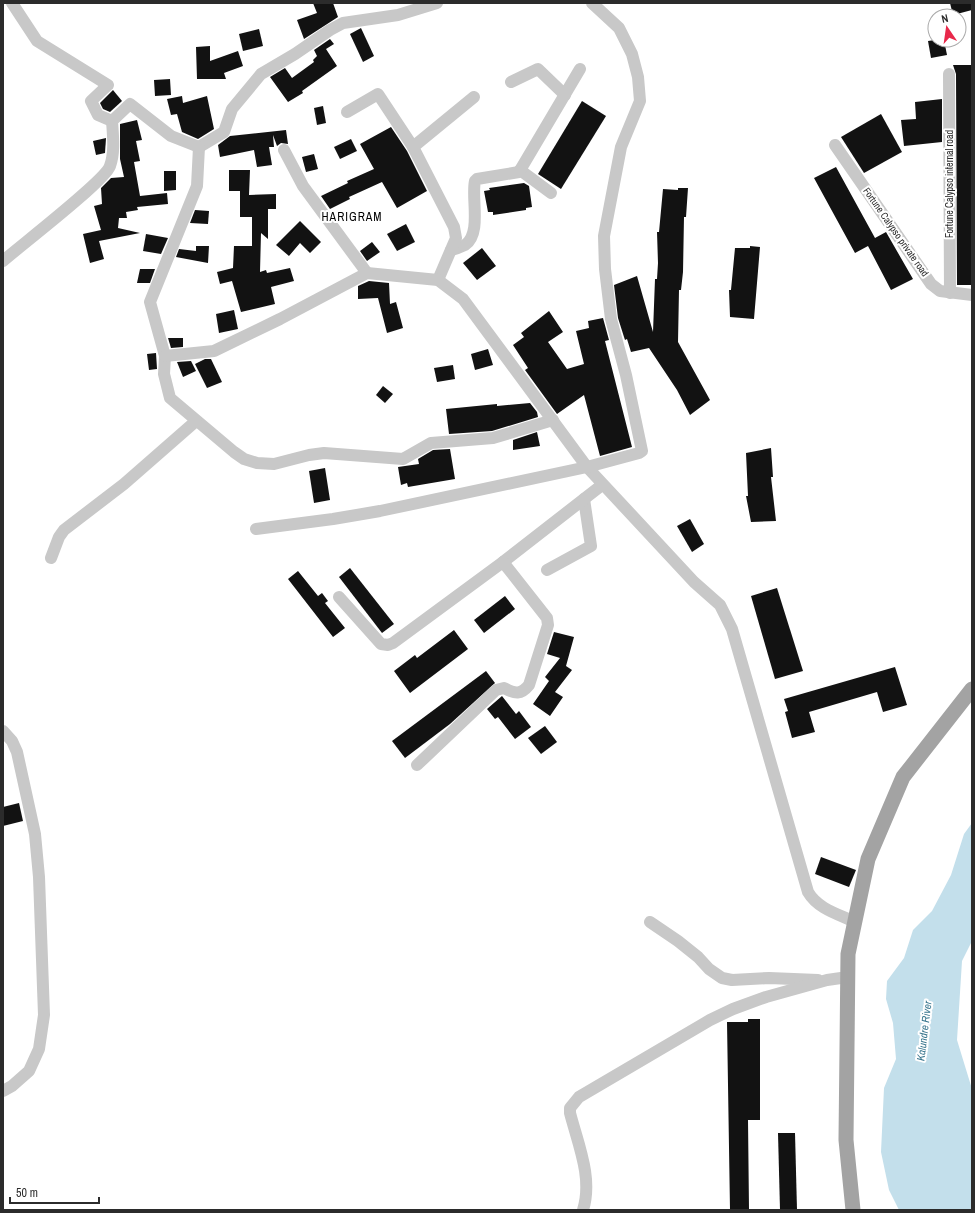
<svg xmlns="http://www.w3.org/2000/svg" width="975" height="1213" font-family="'Archivo Narrow',sans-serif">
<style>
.water{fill:#c3dfeb}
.building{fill:#121212}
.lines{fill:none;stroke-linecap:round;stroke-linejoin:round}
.minor{stroke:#c8c8c8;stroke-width:12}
.major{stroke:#a3a3a3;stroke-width:15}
.labels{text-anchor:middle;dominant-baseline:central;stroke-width:4;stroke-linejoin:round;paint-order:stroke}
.street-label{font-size:10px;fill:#2b2b2b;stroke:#fff}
.water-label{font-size:11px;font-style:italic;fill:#39768e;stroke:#fff}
.quarter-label{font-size:12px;letter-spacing:1px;fill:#000;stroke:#fff}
</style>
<rect width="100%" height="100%" fill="#fff"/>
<!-- water -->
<path class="water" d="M972 823V941L962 961 957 1040 972 1089V1210H899L889 1190 881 1152 884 1088 896 1059 893 1023 886 999 887 981 904 958 913 930 932 911 951 875 964 834Z"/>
<!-- building -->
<g class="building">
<path d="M313 3H333L338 17 304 39 297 20 317 13Z"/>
<path d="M950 3H972V10L953 15Z"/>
<path d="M361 28 374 56 363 62 350 34Z"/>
<path d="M259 29 263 46 243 51 239 34Z"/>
<path d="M330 39 334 44 326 49 337 66 302 91 303 93 288 102 270 77 285 68 292 78 314 62 313 60 317 56 314 50Z"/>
<path d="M935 40H944L947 55 931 58 928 41Z"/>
<path d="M210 46V61L238 51 243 66 224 73 226 79H197L196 47Z"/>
<path d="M953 65H972V285H957L956 74Z"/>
<path d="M170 79 171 95 155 96 154 80Z"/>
<path d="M113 90 122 101 110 112 103 109 100 103Z"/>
<path d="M182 96 183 103 207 96 214 129 198 139 182 132 177 114 171 115 167 99Z"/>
<path d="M942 99V142L904 146 901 120 916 119 915 102Z"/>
<path d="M582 101 606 116 561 189 538 174Z"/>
<path d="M323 106 326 123 317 125 314 108Z"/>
<path d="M881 114 902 152 864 173 841 137Z"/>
<path d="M137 120 142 140 136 141 140 161 134 162 140 196 167 193 168 204 137 207 138 210 126 212 127 218H119L118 228 140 233 99 241 104 259 90 263 83 234 101 230 94 206 102 204 101 188 111 178 124 177 120 159V124Z"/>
<path d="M391 127 407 151 427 191 397 208 382 182 349 197 350 199 330 209 321 196 348 183 347 181 374 169 360 144Z"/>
<path d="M286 130 288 144 281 143 277 146 273 135 274 147H269L272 165 257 167 254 150 220 157 218 145 230 136Z"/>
<path d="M106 138 105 153 96 155 93 141Z"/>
<path d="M351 139 357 151 340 159 334 147Z"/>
<path d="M314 154 318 169 306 172 302 157Z"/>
<path d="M836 167 875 238 886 232 913 279 891 290 868 246 855 253 814 178Z"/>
<path d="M229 170H250L249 195 276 194V209H268V239L261 233 260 272 266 270 267 273 290 268 294 281 271 287 275 304 241 312 232 281 220 284 217 272 233 268 234 246H252V217H240V191H229Z"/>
<path d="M164 171H176V190L164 191Z"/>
<path d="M524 183 529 186 532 207 526 208V210L493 215V212H488L484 191 490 190 489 188Z"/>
<path d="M678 188H688L686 217H684L683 272 681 290H679L678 342 710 400 690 415 677 390 649 348 631 352 627 339 625 340 624 337 618 318 614 285 637 276 653 332 655 279H657L658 263 657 232H659L663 189 678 190Z"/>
<path d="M195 210 209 211 208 224 190 223Z"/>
<path d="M300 221 321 242 310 253 300 243 289 256 276 245Z"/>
<path d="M406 224 415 242 397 251 387 234Z"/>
<path d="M146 234 168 238 161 254 143 251Z"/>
<path d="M372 242 380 252 367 261 360 251Z"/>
<path d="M196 246H209L208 263 176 257 179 249 196 251Z"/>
<path d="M750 246 760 247 754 319 730 317 729 290H731L735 248H750Z"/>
<path d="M482 248 496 266 477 280 463 263Z"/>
<path d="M140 269H155L150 283H137Z"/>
<path d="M369 281 389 283 390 304 396 302 403 328 387 333 378 298 358 299V286Z"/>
<path d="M234 310 238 329 219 333 216 314Z"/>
<path d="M549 311 563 332 548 342 567 369 584 364 576 331 589 328 588 321 603 318 609 340 605 341 632 447 600 456 584 395 557 414 525 370 528 368 513 345 524 337 521 333Z"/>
<path d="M168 338H183V347L171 348Z"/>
<path d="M488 349 493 365 475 370 471 354Z"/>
<path d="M156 353 157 369 149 370 147 354Z"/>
<path d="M205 359H211L222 382 207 388 195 364Z"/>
<path d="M191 361 196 371 183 377 177 362Z"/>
<path d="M453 365 455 379 437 382 434 368Z"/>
<path d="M383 386 393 394 385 403 376 395Z"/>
<path d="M530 403 537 412 538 417 492 431 449 434 446 409 497 404V406Z"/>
<path d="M537 432 540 446 513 450V440Z"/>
<path d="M771 448 773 477H771L776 521 751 522 746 496H748L746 453Z"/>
<path d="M450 449 455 479 408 487 407 483 401 485 398 467 419 464 418 459 433 450Z"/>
<path d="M325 468 330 500 314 503 309 471Z"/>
<path d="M690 519 704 544 692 552 677 526Z"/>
<path d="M350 568 394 624 382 633 339 577Z"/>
<path d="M298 571 318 596 322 593 328 601 325 603 345 628 333 637 288 579Z"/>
<path d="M777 588 803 671 775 679 751 596Z"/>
<path d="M505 596 515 609 484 633 474 620Z"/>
<path d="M454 630 468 649 410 693 394 671 415 655 417 658Z"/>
<path d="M554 632 574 637 566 666 572 670 555 692 563 697 550 716 533 704 549 681 545 677 560 658 547 654Z"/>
<path d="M895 667 907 705 883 712 877 692 809 712 815 732 792 738 785 712 788 711 784 699Z"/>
<path d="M486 671 495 683 450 724 405 758 392 741Z"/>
<path d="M502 696 516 714 519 711 531 727 515 739 498 717 495 719 487 709Z"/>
<path d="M545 726 557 742 541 754 528 738Z"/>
<path d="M19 803 23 821 3 826V807Z"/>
<path d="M821 857 856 870 849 887 815 874Z"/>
<path d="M748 1019H760V1120H748L749 1210H730L727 1022H748Z"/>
<path d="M778 1133H795L797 1210H780Z"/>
</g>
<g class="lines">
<!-- minor -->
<g class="minor">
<path d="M12 3 37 41 108 85 91 101 98 115 112 121"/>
<path d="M949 74 950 293"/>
<path d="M511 82 538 69 565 95"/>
<path d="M347 112 378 94 413 147"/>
<path d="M835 145 931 284 940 291 972 295"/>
<path d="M199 147 197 186 150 302 165 356 164 374 170 398 234 452 244 459 257 463 274 464 309 455 324 453 403 459 431 443 493 438 553 420"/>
<path d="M199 147 224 132 232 109 261 74 295 54 330 30 343 23 398 15 437 3"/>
<path d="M284 150 303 186 367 273"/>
<path d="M520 170 551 193"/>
<path d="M451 250C456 249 461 247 465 245 482 234 471 197 475 181L477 179 519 172 580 69"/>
<path d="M3 261C20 246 105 181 110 166 115 152 113 136 112 121L130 104 171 136 199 147"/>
<path d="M438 280 456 238 454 227 413 147 474 97"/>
<path d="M165 356 214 351 280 319 367 273 438 280 463 299 587 467 694 582 720 605 732 629 808 892C818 909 838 914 855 922"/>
<path d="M256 529 333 519 380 511 587 467 639 453 642 451 626 375 611 319 605 269 604 236 621 147 640 101 638 77 632 54 619 28 592 3"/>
<path d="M51 558 59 537 64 530 124 484 196 421"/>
<path d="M547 570 591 546 584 499"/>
<path d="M339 597 381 644 388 645 393 643 503 562 602 485"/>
<path d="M3 731 12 741 17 752 35 834 39 877 44 1015 39 1049 29 1071 12 1086 3 1091"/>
<path d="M417 765 496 690 504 688C515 694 521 695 529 685L548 625 547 618 503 562"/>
<path d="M650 922 678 941 698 957 709 969 722 978 732 980 769 978 818 980"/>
<path d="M583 1210C593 1178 578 1144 570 1113V1108L579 1097 710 1020 733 1009 766 997 827 980 848 977"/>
</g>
<!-- major -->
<path class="major" d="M853 1210 846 1140 848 954 868 859 903 777 972 689"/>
</g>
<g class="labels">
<!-- street labels -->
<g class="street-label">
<text transform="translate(949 184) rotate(-90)">Fortune Calypso internal road</text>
<text transform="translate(896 232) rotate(55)">Fortune Calypso private road</text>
</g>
<!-- water labels -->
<g class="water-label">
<text transform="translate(924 1031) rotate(-83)">Kalundre River</text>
</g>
<!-- quarter labels -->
<g class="quarter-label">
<text x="352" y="217">HARIGRAM</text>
</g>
</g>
<!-- border -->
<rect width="975" height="1213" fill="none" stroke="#2b2b2b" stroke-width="8"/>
<!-- north arrow -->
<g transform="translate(947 28) rotate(347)"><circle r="19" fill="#ffffff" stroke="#aaaaaa"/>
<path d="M0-3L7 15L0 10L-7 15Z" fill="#e8284a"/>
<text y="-6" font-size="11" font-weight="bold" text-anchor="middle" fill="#2b2b2b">N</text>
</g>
<!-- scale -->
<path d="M10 1197v6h89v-6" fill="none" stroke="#2b2b2b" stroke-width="2"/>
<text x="16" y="1197" font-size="12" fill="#2b2b2b" stroke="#ffffff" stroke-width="3" paint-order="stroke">50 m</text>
</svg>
